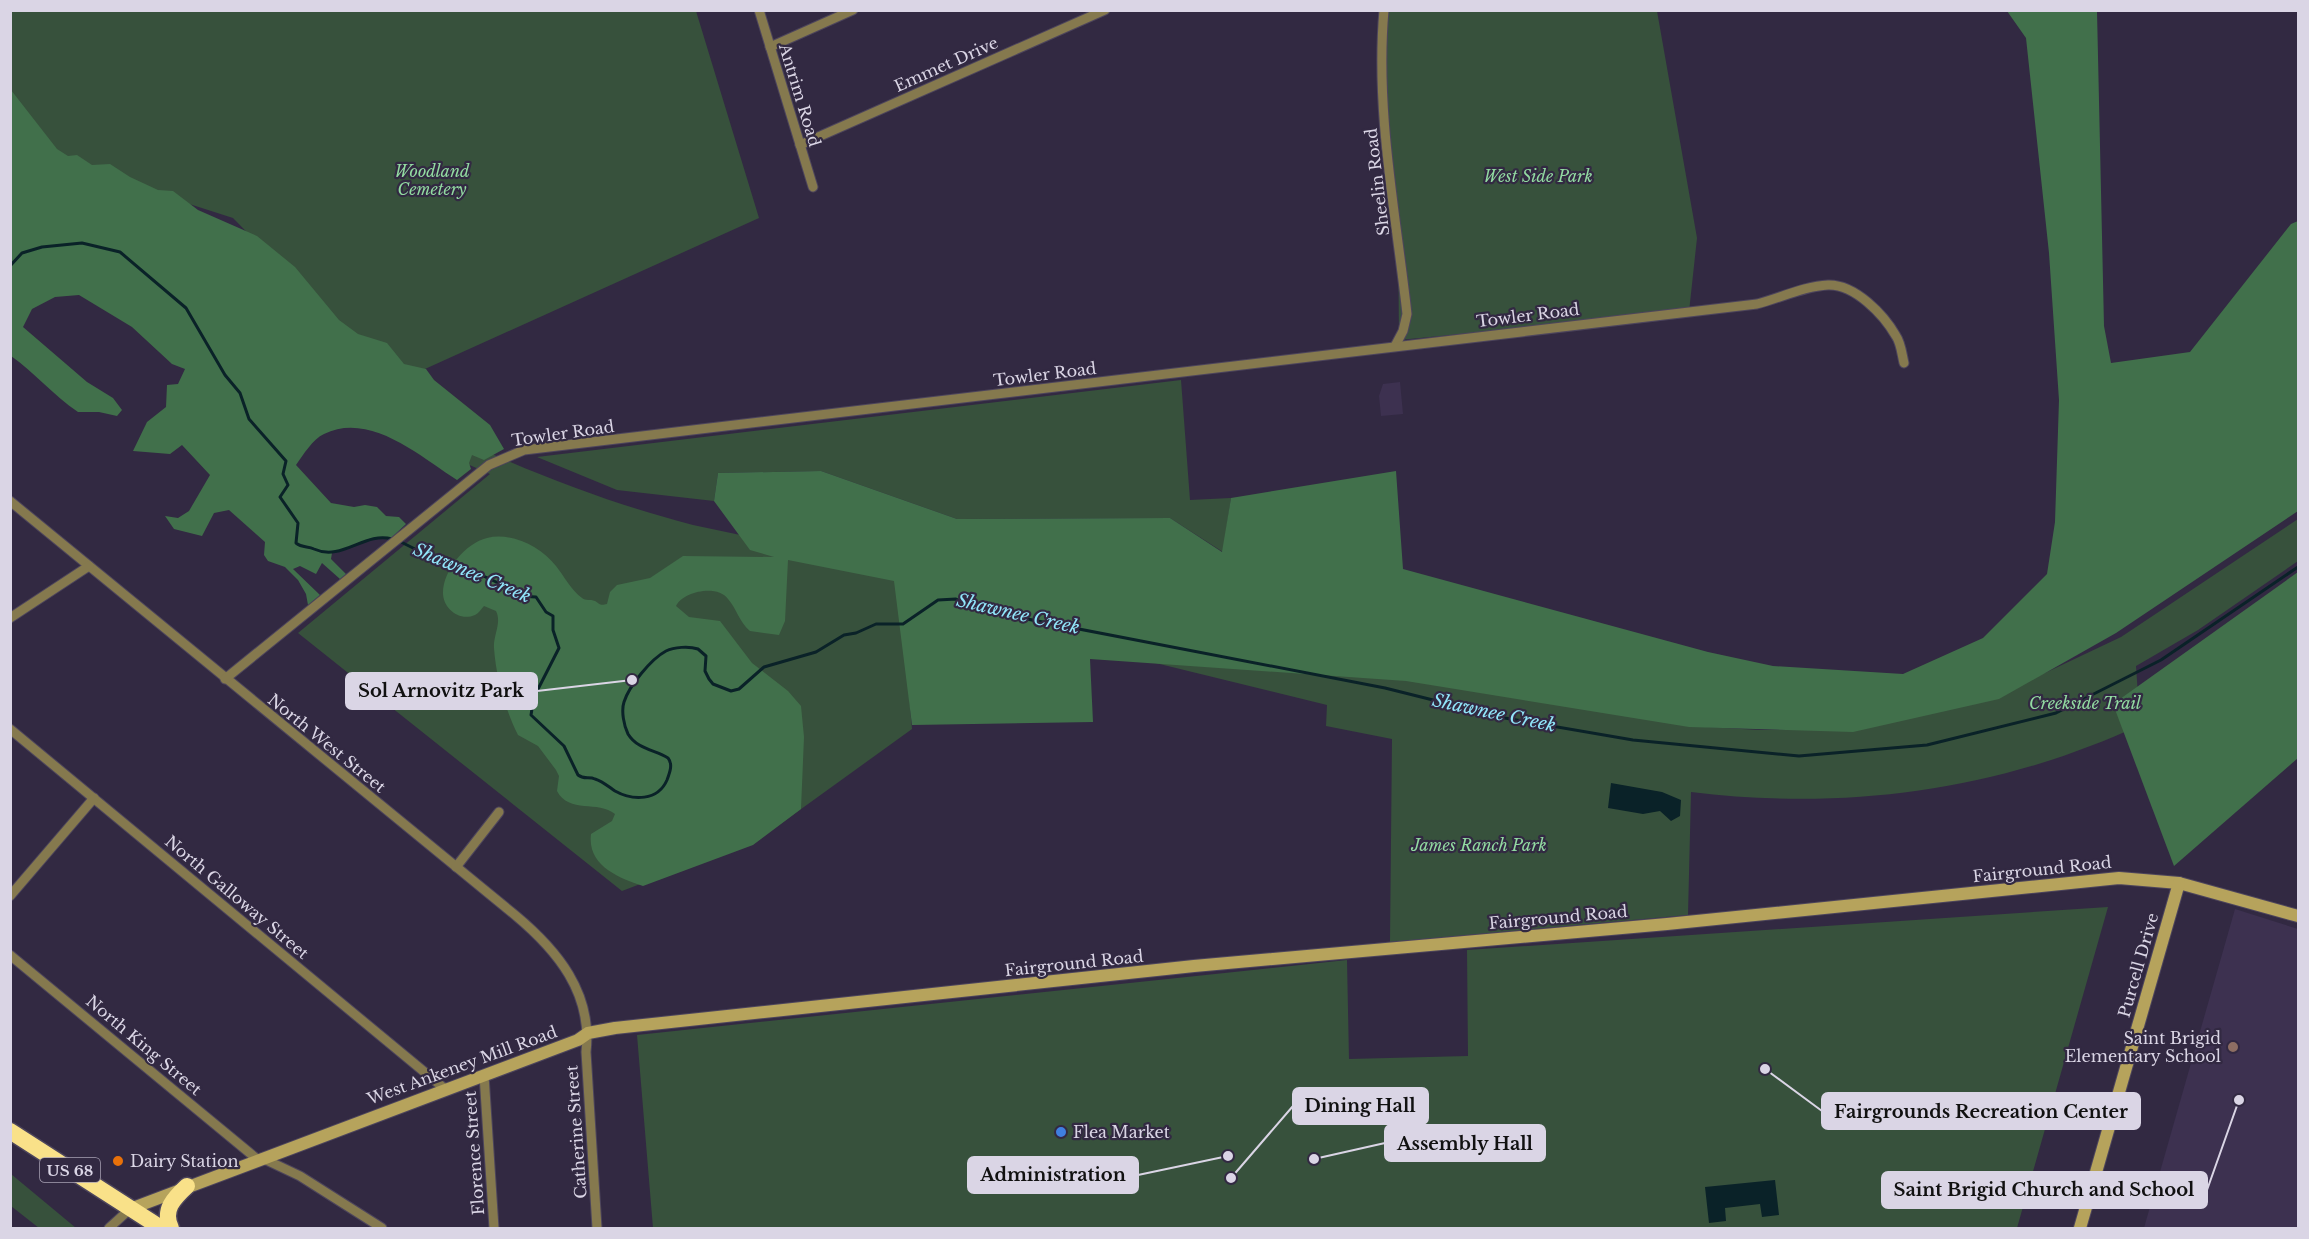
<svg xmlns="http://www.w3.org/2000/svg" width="2309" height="1239" font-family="'Libre Baskerville',serif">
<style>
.built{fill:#3d3150}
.green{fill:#37513c}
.forest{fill:#41704b}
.water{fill:#0a2228}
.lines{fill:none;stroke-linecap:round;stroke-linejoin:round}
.stream{stroke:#0a2228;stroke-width:3}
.street-casing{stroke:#4d455c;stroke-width:11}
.secondary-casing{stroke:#4d455c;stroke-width:14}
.highway-casing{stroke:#4d455c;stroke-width:19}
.street{stroke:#85794e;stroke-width:9}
.secondary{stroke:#b6a35c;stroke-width:12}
.highway{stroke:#f9e189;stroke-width:16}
.education-dot{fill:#8d6e63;stroke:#322942;stroke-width:2}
.shop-dot{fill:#3f7fe0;stroke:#322942;stroke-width:2}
.food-dot{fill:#e8710a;stroke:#322942;stroke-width:2}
.labels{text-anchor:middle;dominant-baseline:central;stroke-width:4.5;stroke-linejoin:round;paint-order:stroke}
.shield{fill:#322942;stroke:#a8a1b4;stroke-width:1.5}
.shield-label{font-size:15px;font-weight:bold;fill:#dad5e5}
.street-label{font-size:16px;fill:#dad5e5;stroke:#322942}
.park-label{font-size:16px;font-style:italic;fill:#92dba1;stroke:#322942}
.poi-label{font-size:16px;fill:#dad5e5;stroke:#322942;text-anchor:start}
.water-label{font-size:18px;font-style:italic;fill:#91e6fa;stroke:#322942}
.leader{fill:none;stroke:#dad5e5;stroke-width:2}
.callout-dot{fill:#dad5e5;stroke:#322942;stroke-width:2}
.callout{fill:#dad5e5;stroke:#dad5e5;stroke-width:2}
.callout-label{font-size:18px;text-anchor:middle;font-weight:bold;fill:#111}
</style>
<rect width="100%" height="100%" fill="#322942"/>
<!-- built -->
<g class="built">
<path d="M1400 382 1403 414 1381 416 1379 396 1383 384Z"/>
<path d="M2235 909 2298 929V1228H2144Z"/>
</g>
<!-- green -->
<g class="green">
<path d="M10 11H696L759 218 394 383 233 218 71 166 11 110Z"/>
<path d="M1387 11H1657L1697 238 1689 312 1399 340 1398 226 1384 121Z"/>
<path d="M10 123 492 454C558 483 624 507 693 525L1327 660 1706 727 1760 730H1786L2045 673 2121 637 2298 519V561L2198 630 2136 666 2140 725C1998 791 1846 811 1691 792L1688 915 1390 942 1392 739 1326 726 1327 705 1082 645 899 586 912 729 761 838 622 891 298 633 490 474 465 463Z"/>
<path d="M1181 380 1190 500 1231 498 1223 552 1170 518 957 519 821 471 718 473 714 501 617 490 537 457Z"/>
<path d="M2108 907 2017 1228H653L637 1035 1347 960 1349 1059 1468 1056 1467 950Z"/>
<path d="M11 1174 76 1228H39L11 1206Z"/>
</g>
<!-- forest -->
<g class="forest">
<path d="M2007 11H2097L2104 326 2111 363 2190 352 2291 224 2298 221V511L2116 633 1999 699 1853 732 1689 727 1406 681 1090 659 1093 722 912 725 894 581 788 560 785 621 779 635 750 631C739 622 737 609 728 599 718 584 683 591 676 606L689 617 720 621 752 663 788 691 801 706 804 737 801 809 753 845 643 886C619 878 587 866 591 834L612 821 615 814C598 800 569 814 557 791L559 776 556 770 538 746 518 735C505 709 496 677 494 648 493 635 502 623 496 611L484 606C481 609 479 613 475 615 459 622 443 608 443 593 443 570 466 543 487 538 511 532 540 546 556 566 564 576 571 590 582 598 586 601 590 599 595 601 600 604 600 606 607 604L610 592 617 585 650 578 683 556 774 557 750 550 714 501 718 473 821 471 957 519 1170 518 1222 552 1231 498 1396 471 1403 569 1708 652 1773 666 1903 674 1983 638 2047 574 2055 522 2059 400 2049 253 2026 38Z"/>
<path d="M11 90 57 149 68 156 77 155 92 165 110 164 130 177 158 190 173 191 198 210 257 236 295 267 339 320 358 334 387 343 404 364 426 369 434 380 490 425 504 449 484 460 472 455 469 463 471 469 457 480C421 457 370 411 324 434 313 439 303 455 296 465L331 503 354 507 365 505 377 507 386 516 399 517 406 524 390 539 377 538 332 553 331 559 346 574 340 579 322 563 316 574 300 566 293 569 320 595 308 605 306 594 298 580 285 567 268 561 264 555 265 542 229 510 214 513 202 536 174 529 165 516 178 518 189 511 210 475 182 445 170 454 133 451 147 422 166 407 167 385 178 384 185 369 172 364 132 327 79 295 55 297 32 309 23 327 87 382 113 398 122 410 117 416 99 412H78C53 395 35 373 11 356Z"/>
<path d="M2298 572V758L2174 866 2113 704Z"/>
</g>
<!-- water -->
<g class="water">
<path d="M1611 783 1662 792 1681 800 1680 816 1671 821 1660 811 1643 814 1608 808Z"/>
<path d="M1775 1180 1779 1215 1762 1217 1760 1204 1725 1208 1726 1221 1709 1223 1705 1187Z"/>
</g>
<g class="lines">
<!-- stream -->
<g class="stream">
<path d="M10 266 22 253 42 247 82 243 120 252 186 308 225 375 240 393 249 419 286 461 283 474 288 485 280 497 298 523 296 543C302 548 308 546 314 549 342 562 365 531 392 539"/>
<path d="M399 541 447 565 479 574 509 588 518 596 536 597 546 612 553 616V630L559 648 534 697 531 715 564 746 578 775C584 780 589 776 595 779 602 781 609 787 615 791 633 801 658 801 667 780 670 772 673 764 668 758 655 750 637 749 628 734 624 726 621 711 624 702 629 686 651 659 666 651 674 647 689 646 698 649L706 656 705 671 709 679 713 684 731 691 739 689 764 667 816 652 844 635 856 633 876 624H903L938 600 956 599 970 606 1001 614 1385 688 1505 718 1633 740 1799 756 1927 745 2056 713 2161 660 2298 567"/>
</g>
<defs>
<g id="street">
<path d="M759 10 813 187"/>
<path d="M1384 10C1375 111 1396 214 1407 314L1403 331 1395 346"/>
<path d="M770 47 853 10"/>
<path d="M800 145 1105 10"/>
<path d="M10 501 515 915C557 950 593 993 586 1052L597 1228"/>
<path d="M10 618 89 566"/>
<path d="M225 679 489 465 524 450 1757 304C1780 298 1805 286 1828 285 1855 284 1884 315 1896 336 1901 343 1902 355 1904 363"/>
<path d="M10 729 445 1089"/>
<path d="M456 867 499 812"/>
<path d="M10 896 94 798"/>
<path d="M10 955 257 1159"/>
<path d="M484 1075 494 1228"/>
<path d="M262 1158 300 1176 382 1228"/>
<path d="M109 1228 130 1209"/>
</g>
<g id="secondary">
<path d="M130 1209 578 1040 588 1033 615 1028 1194 966 1667 924 2119 878 2179 883 2298 916"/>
<path d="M2080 1228 2179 883"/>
</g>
<g id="highway">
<path d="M10 1131 161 1228"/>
<path d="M171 1228C162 1210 174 1198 187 1186"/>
</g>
</defs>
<!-- street casing -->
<use href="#street" class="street-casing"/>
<!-- secondary casing -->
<use href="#secondary" class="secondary-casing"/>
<!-- highway casing -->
<use href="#highway" class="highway-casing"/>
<!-- street -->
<use href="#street" class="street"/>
<!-- secondary -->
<use href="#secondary" class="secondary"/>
<!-- highway -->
<use href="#highway" class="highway"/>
</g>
<!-- markers -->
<circle class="education-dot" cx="2233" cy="1047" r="6"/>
<circle class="shop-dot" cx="1061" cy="1132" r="6"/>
<circle class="food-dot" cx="118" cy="1161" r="6"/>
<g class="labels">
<!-- shield labels -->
<rect class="shield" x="40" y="1158" width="60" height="24" rx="4.5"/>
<g class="shield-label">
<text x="70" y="1170">US 68</text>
</g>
<!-- street labels -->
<g class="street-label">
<text transform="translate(946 64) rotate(-24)">Emmet Drive</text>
<text transform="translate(800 95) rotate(73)">Antrim Road</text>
<text transform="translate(1377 182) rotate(-97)">Sheelin Road</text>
<text transform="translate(1528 315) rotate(-7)">Towler Road</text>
<text transform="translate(1045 374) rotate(-7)">Towler Road</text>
<text transform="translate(563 433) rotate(-8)">Towler Road</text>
<text transform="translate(327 743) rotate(39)">North West Street</text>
<text transform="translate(2042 869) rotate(-6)">Fairground Road</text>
<text transform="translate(237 897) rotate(40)">North Galloway Street</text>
<text transform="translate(1558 917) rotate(-5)">Fairground Road</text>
<text transform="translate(1074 963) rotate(-6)">Fairground Road</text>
<text transform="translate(2138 965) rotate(-74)">Purcell Drive</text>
<text transform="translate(144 1045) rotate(40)">North King Street</text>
<text transform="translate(462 1065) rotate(-20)">West Ankeney Mill Road</text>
<text transform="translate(576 1132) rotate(-94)">Catherine Street</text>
<text transform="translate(474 1153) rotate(-94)">Florence Street</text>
</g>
<!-- park labels -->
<g class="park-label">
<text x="432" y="171">Woodland<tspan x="432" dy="18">Cemetery</tspan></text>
<text x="1538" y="176">West Side Park</text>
<text x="2085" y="703">Creekside Trail</text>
<text x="1479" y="845">James Ranch Park</text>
</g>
<!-- poi labels -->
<g class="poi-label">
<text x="2221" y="1038" text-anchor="end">Saint Brigid<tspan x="2221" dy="18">Elementary School</tspan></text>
<text x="1073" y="1132">Flea Market</text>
<text x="130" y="1161">Dairy Station</text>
</g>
<!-- water labels -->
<g class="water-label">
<text transform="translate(472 573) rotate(23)">Shawnee Creek</text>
<text transform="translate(1018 614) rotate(13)">Shawnee Creek</text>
<text transform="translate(1494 713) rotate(12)">Shawnee Creek</text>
</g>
</g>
<!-- callouts -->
<path class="leader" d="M632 680L537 691M1231 1178L1293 1106M1765 1069L1822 1111M1314 1159L1385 1143M1228 1156L1138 1175M2239 1100L2207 1190"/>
<g class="callout-dot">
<circle cx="632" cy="680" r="6"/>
<circle cx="1231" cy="1178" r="6"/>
<circle cx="1765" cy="1069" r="6"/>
<circle cx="1314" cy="1159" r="6"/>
<circle cx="1228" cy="1156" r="6"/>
<circle cx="2239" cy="1100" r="6"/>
</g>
<g class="callout">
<rect x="346" y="673" width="191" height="36" rx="6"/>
<rect x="1293" y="1088" width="135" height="36" rx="6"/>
<rect x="1822" y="1093" width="318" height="36" rx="6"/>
<rect x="1385" y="1125" width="160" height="36" rx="6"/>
<rect x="968" y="1157" width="170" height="36" rx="6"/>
<rect x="1882" y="1172" width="325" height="36" rx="6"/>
</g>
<g class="callout-label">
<text x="441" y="697">Sol Arnovitz Park</text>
<text x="1360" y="1112">Dining Hall</text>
<text x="1981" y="1118">Fairgrounds Recreation Center</text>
<text x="1465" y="1150">Assembly Hall</text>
<text x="1053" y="1181">Administration</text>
<text x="2044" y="1196">Saint Brigid Church and School</text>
</g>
<!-- border -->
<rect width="2309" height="1239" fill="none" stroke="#dad5e5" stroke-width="24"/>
</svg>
